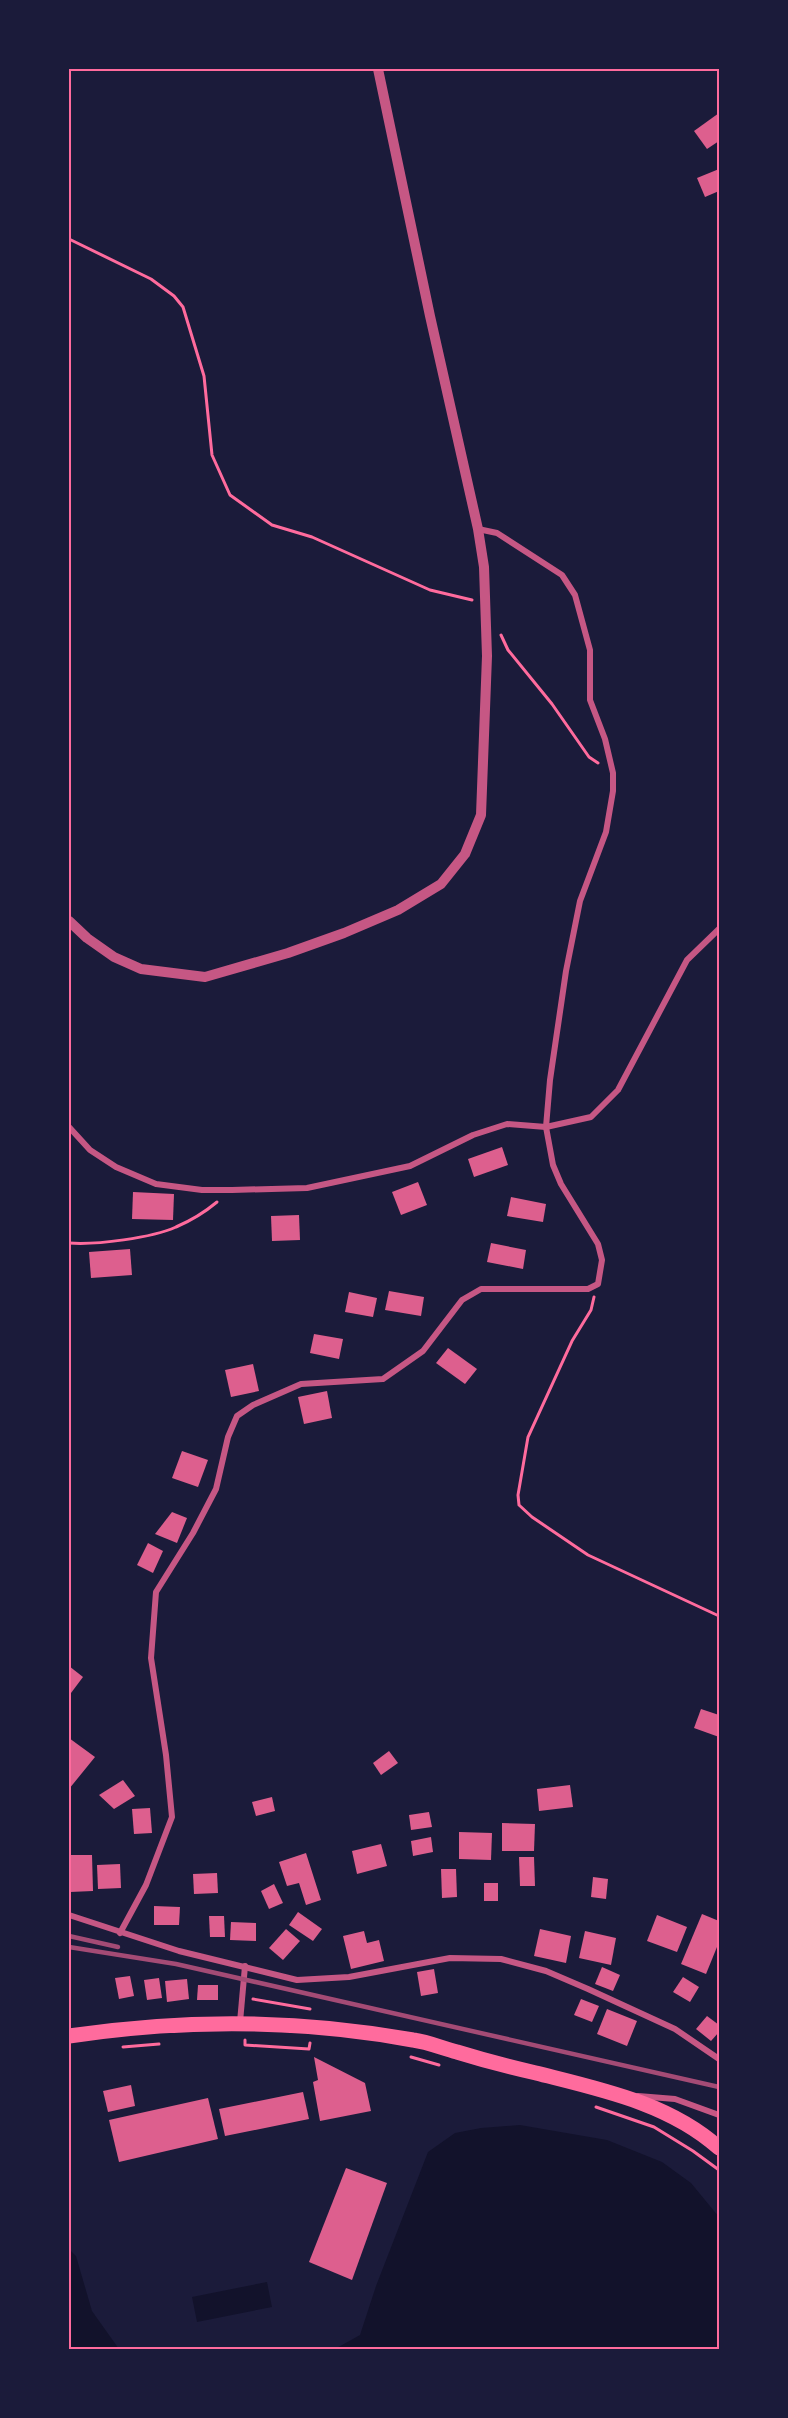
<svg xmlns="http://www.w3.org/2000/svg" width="788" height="2418" font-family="Inter,sans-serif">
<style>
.water{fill:#12122b}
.building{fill:#dd5f8e}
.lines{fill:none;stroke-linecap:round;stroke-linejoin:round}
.path{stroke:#ff6b9d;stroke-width:3}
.minor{stroke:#c65784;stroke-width:6}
.tertiary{stroke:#c65784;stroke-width:10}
.trunk{stroke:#ff6b9d;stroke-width:15}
.rail{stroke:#a44b75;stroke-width:4.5}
.neatline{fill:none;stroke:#ff6b9d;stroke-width:2}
</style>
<rect width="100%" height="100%" fill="#1b1b3a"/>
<!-- water -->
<g class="water">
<path d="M520 2125 607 2140 662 2162 691 2183 719 2217V2349H335L360 2335 376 2286 428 2152 455 2133 481 2128Z"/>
<path d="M69 2249 76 2256 92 2311 119 2349H69Z"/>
<path d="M267 2282 272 2307 197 2322 192 2297Z"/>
</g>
<!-- building -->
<g class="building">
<path d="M719 113V141L707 149 694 131Z"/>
<path d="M719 169V191L705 197 697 178Z"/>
<path d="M502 1147 508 1165 474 1177 468 1159Z"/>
<path d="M418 1182 427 1205 401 1215 392 1192Z"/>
<path d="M133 1192 174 1194 173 1220 132 1219Z"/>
<path d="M511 1197 546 1204 543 1222 507 1216Z"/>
<path d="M299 1215 300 1240 272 1241 271 1216Z"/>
<path d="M491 1243 526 1250 523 1269 487 1262Z"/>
<path d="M130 1249 132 1275 91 1278 89 1252Z"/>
<path d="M389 1291 424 1297 421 1316 385 1310Z"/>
<path d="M349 1292 377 1298 373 1317 345 1312Z"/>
<path d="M314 1334 343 1339 339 1359 310 1353Z"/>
<path d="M448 1348 477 1369 465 1384 436 1363Z"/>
<path d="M253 1364 259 1391 231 1397 225 1370Z"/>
<path d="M327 1391 332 1418 304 1424 298 1397Z"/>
<path d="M182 1451 208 1460 198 1487 172 1478Z"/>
<path d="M172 1512 187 1518 177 1543 155 1534Z"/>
<path d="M148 1543 163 1551 153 1573 137 1565Z"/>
<path d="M69 1666 83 1677 71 1693 69 1691Z"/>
<path d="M701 1709 719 1715V1737L694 1728Z"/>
<path d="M69 1738 95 1757 69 1789Z"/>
<path d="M389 1751 398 1763 381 1775 373 1763Z"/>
<path d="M123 1780 135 1796 114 1809 99 1795Z"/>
<path d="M570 1785 573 1807 539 1811 537 1789Z"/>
<path d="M272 1797 275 1811 256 1816 252 1802Z"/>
<path d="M150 1808 152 1833 134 1834 132 1809Z"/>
<path d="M429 1812 432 1827 411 1830 409 1815Z"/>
<path d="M502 1823 535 1824 534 1851H502Z"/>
<path d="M459 1832 492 1833 491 1860 459 1859Z"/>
<path d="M431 1837 433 1852 413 1856 411 1841Z"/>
<path d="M381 1844 387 1866 357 1874 352 1851Z"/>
<path d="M306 1853 321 1900 306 1905 299 1883 287 1886 279 1862Z"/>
<path d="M69 1855H92L93 1891 70 1892Z"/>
<path d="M519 1857H534L535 1886H520Z"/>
<path d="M120 1864 121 1888 98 1889 97 1865Z"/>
<path d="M441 1869H456L457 1897 442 1898Z"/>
<path d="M217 1873 218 1893 194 1894 193 1874Z"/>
<path d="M593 1877 608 1879 606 1899 591 1897Z"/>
<rect x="484" y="1883" width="14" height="18"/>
<path d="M274 1884 283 1903 269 1909 261 1891Z"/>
<path d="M154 1906 180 1907 179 1925H154Z"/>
<path d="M298 1912 322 1929 313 1941 289 1925Z"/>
<path d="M702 1914 719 1921V1942L706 1974 681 1964Z"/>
<path d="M657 1915 687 1927 677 1952 647 1941Z"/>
<path d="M209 1916H224L225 1937H210Z"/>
<path d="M231 1922 256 1923V1941L230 1940Z"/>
<path d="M286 1929 300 1941 283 1960 269 1948Z"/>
<path d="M540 1929 571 1936 566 1963 534 1956Z"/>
<path d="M364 1931 367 1943 379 1940 384 1961 351 1969 343 1936Z"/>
<path d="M585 1931 616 1938 611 1965 579 1958Z"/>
<path d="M602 1967 620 1975 613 1991 595 1984Z"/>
<path d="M434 1969 438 1993 421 1996 417 1972Z"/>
<path d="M130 1976 134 1996 119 1999 115 1978Z"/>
<path d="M683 1977 699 1987 690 2002 673 1992Z"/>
<path d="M159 1978 162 1998 147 2000 144 1980Z"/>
<path d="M187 1979 189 1999 167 2002 165 1981Z"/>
<path d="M198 1985H218V2000H197Z"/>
<path d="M581 1999 599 2006 592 2022 574 2015Z"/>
<path d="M607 2009 637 2021 627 2046 597 2034Z"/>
<path d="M707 2016 719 2025V2032L711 2041 696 2029Z"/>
<path d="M314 2057 365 2083 371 2111 320 2121 313 2082 318 2080Z"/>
<path d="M131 2085 135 2106 108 2112 103 2091Z"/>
<path d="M303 2092 309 2119 225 2136 219 2109Z"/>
<path d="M208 2098 218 2139 119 2162 109 2120Z"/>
<path d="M346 2168 387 2183 352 2280 309 2262Z"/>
</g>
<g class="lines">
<!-- path -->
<g class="path">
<path d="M69 239 151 279 174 296 183 307 204 376 212 455 230 495 272 525 312 537 430 590 472 600"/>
<path d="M501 635 508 650 552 704 589 757 598 763"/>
<path d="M69 1243C96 1245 152 1238 176 1227 190 1221 205 1212 217 1202"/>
<path d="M594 1297 591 1310 572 1341 528 1437 518 1495 519 1505 532 1517 588 1555 719 1616"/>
<path d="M253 1999 310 2009"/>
<path d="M245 2040V2045L309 2049 310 2043"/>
<path d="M123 2047 159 2044"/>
<path d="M411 2057 439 2065"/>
<path d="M596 2107 654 2127 693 2151 719 2170"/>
</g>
<!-- minor -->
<g class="minor">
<path d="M69 1127 90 1150 116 1167 156 1184 202 1190H232L307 1188 410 1166 473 1135 507 1124 546 1127 591 1117 618 1090 687 960 719 929"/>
<path d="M69 1915 179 1951 297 1980 349 1977 450 1958 501 1959 546 1971 588 1989 675 2029 719 2059"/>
<path d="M120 1933 146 1885 172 1817 166 1755 151 1658 156 1592 193 1533 216 1489 228 1437 237 1416 253 1405 301 1384 383 1379 423 1351 462 1300 481 1289H588L598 1284 602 1260 598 1244 561 1184 553 1165 546 1127 550 1080 566 971 580 901 606 832 613 791V773L605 739 590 700V650L575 595 562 575 497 533 478 529"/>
<path d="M240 2022 245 1966"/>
<path d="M638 2096 675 2099 719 2115"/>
</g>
<!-- tertiary -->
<path class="tertiary" d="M69 921 87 938 114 957 141 969 205 977 288 953 344 933 398 910 441 884 465 854 481 815 487 656 484 567 478 529 430 316 378 69"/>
<!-- trunk -->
<path class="trunk" d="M69 2036C183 2019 299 2019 413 2040 428 2042 442 2048 457 2052 483 2060 509 2067 536 2073 599 2089 669 2103 719 2148"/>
<!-- rail -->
<g class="rail">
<path d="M69 1936 118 1947"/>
<path d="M69 1947 176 1964 719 2087"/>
</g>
</g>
<!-- border -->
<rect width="788" height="2418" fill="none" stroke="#1b1b3a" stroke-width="141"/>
<rect x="70" y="70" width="648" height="2278" class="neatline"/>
</svg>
